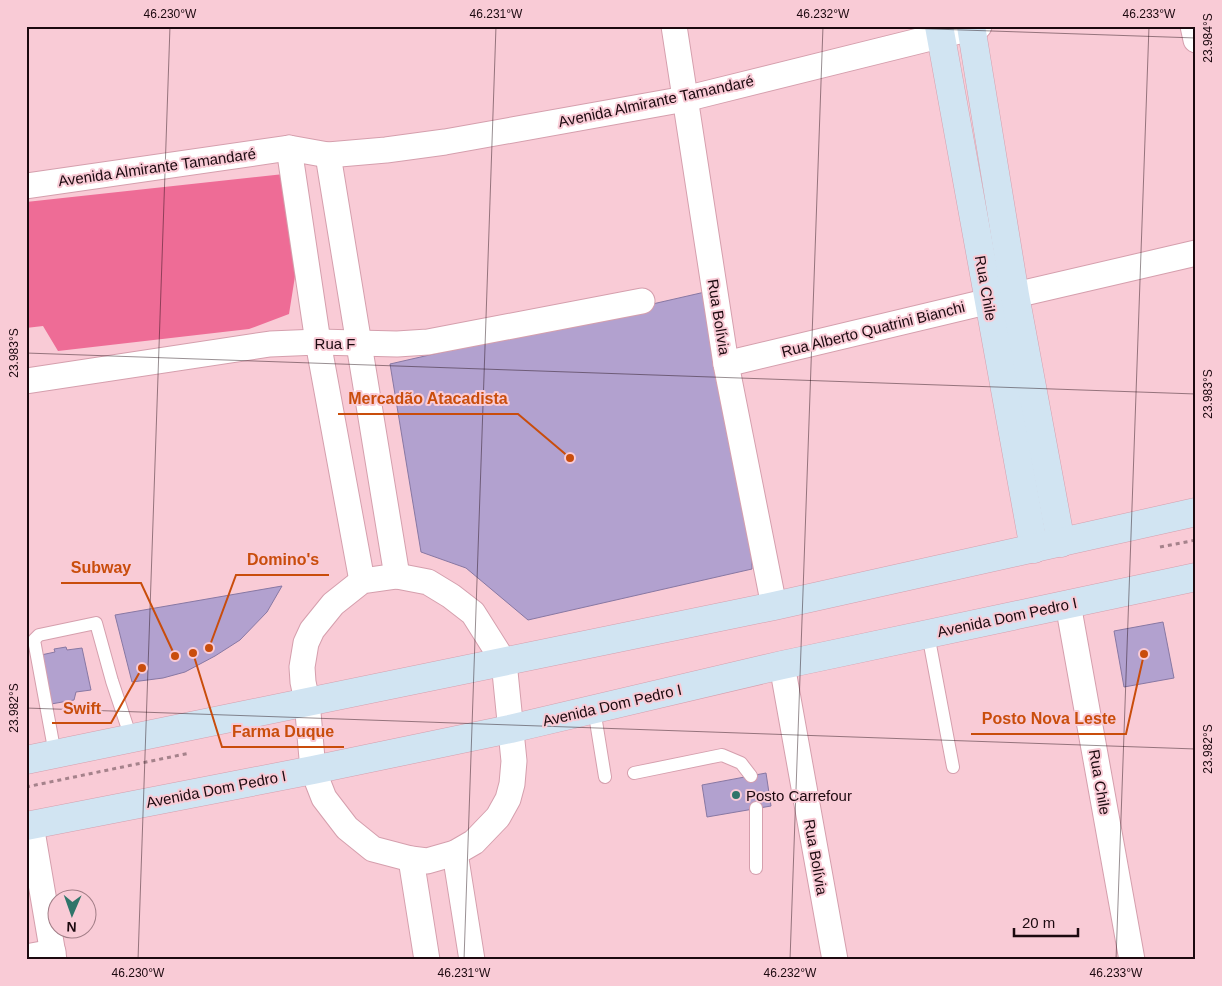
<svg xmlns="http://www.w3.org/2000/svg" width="1222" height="986" font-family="Arial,sans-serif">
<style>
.forest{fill:#ee6c96}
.building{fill:#b2a1cf;stroke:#8878a3}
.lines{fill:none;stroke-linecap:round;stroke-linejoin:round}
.lane-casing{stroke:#d59fad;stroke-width:14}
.street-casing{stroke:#d59fad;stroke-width:27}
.secondary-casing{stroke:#d59fad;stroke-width:29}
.path{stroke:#a5828b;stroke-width:3;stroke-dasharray:4 4;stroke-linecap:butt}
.lane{stroke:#fff;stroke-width:12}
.street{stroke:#fff;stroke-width:25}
.secondary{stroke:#d1e4f2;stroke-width:28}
.ticks{fill:none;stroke:#1c090f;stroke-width:1;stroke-opacity:0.45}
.poi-dot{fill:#2f756a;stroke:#f9cbd6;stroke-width:2}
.labels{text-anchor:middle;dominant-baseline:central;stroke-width:4;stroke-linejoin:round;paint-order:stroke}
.street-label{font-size:15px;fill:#1c090f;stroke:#f9cbd6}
.poi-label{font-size:15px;fill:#1c090f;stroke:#f9cbd6;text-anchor:start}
.leader{fill:none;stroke:#c94d0c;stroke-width:2}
.callout-dot{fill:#c94d0c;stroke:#f9cbd6;stroke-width:2}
.callout-label{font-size:16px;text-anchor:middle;font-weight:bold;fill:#c94d0c;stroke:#f9cbd6;stroke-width:4;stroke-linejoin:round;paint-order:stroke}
.neatline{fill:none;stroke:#1c090f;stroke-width:2}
.ticks-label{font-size:12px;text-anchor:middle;fill:#1c090f}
</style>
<rect width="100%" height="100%" fill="#f9cbd6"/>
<!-- forest -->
<path class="forest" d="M284 174 296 270 289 314 249 329 58 351 43 326 26 328V202Z"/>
<!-- building -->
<g class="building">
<path d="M705 292 752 556V569L528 620 466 568 421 552 390 364Z"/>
<path d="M282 586 267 612 240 640 215 656 185 672 163 678 132 682 115 615Z"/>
<path d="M1163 622 1174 678 1124 687 1114 631Z"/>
<path d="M66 647 67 650 82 648 91 690 76 692 74 700 51 704 41 655 55 652 54 649Z"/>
<path d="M766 773 771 806 707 817 702 785Z"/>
</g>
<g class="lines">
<defs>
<g id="lane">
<path d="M928 634 953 767"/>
<path d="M594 709 605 777"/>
<path d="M55 754 34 640 39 635 96 623 112 681 131 738"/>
<path d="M634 773 722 755 741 763 751 776"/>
<path d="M756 808V868"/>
</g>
<g id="street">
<path d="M674 26 726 364 774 606"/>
<path d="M1193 26 1196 40"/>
<path d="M289 148 318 342 362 581"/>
<path d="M328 155 397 576"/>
<path d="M26 186 289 148 328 155 386 150 445 142 685 99 979 26"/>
<path d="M726 364 1015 295 1196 253"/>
<path d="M26 381 270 344 318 342 397 344 428 342 642 301"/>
<path d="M397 576 428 582 451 596 473 613 504 662 514 761 512 784 508 799 498 817 474 842 455 853 427 861 411 859 373 849 347 828 324 798 313 770 307 701 303 682 302 667 306 643 312 630 333 604 362 581Z"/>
<path d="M1068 604 1132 960"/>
<path d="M782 665 835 960"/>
<path d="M31 825 54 960"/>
<path d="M455 853 472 960"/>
<path d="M411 859 427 960"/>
<path d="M26 957 53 952"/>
</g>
<g id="secondary">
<path d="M939 26 1034 549"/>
<path d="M971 26 1015 295 1061 543"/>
<path d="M26 760 774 606 1196 512"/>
<path d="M26 826 313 770 510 729 782 665 1196 577"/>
</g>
</defs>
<!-- lane casing -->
<use href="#lane" class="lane-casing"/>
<!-- street casing -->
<use href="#street" class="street-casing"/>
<!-- secondary casing -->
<use href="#secondary" class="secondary-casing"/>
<!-- path -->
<g class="path">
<path d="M1160 547 1196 540"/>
<path d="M26 787 190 753"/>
</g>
<!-- lane -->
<use href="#lane" class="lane"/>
<!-- street -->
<use href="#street" class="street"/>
<!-- secondary -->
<use href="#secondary" class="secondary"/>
</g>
<!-- ticks -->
<path class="ticks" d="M846 26 1196 38M26 353 1196 394M26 708 1196 749M138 960 170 26M464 960 496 26M790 960 823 26M1116 960 1149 26"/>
<!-- markers -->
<circle class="poi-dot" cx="736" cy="795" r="5"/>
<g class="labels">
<!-- street labels -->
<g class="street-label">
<text transform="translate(656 101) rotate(-12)">Avenida Almirante Tamandaré</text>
<text transform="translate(157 167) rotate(-8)">Avenida Almirante Tamandaré</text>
<text transform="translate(986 288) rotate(80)">Rua Chile</text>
<text transform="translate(719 317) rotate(81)">Rua Bolívia</text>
<text transform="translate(873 329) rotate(-14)">Rua Alberto Quatrini Bianchi</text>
<text x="335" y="343">Rua F</text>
<text transform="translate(1007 617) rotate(-12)">Avenida Dom Pedro I</text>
<text transform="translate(612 705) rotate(-13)">Avenida Dom Pedro I</text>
<text transform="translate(1100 782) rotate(80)">Rua Chile</text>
<text transform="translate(216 789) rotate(-11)">Avenida Dom Pedro I</text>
<text transform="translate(816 857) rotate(80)">Rua Bolívia</text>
</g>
<!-- poi labels -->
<g class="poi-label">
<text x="746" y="795">Posto Carrefour</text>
</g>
</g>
<!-- callouts -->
<path class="leader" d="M570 458L518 414H338M209 648L236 575H329M175 656L141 583H61M142 668L111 723H52M1144 654L1126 734H971M193 653L222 747H344"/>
<g class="callout-dot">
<circle cx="570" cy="458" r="5"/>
<circle cx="209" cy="648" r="5"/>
<circle cx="175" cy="656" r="5"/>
<circle cx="142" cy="668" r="5"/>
<circle cx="1144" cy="654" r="5"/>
<circle cx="193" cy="653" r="5"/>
</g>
<g class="callout-label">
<text x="428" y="404">Mercadão Atacadista</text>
<text x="283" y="565">Domino's</text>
<text x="101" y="573">Subway</text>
<text x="82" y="714">Swift</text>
<text x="1049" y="724">Posto Nova Leste</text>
<text x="283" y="737">Farma Duque</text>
</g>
<!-- border -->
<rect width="1222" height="986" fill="none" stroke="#f9cbd6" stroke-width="55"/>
<!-- north arrow -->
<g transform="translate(72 914) rotate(182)"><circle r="24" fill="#f9cbd6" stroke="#a17d86"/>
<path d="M0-4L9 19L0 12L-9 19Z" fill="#2f756a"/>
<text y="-8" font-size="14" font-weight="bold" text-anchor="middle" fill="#1c090f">N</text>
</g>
<!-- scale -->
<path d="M1014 928v8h64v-8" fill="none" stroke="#1c090f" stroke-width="2.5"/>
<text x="1022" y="928" font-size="15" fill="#1c090f" stroke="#f9cbd6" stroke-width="4" paint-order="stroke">20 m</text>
<rect x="28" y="28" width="1166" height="930" class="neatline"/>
<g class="ticks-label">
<text x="170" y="18">46.230°W</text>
<text x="496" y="18">46.231°W</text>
<text x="823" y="18">46.232°W</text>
<text x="1149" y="18">46.233°W</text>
<text transform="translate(1208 38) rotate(-90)" y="4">23.984°S</text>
<text transform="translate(14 353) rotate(-90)" y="4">23.983°S</text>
<text transform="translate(1208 394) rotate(-90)" y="4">23.983°S</text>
<text transform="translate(14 708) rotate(-90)" y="4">23.982°S</text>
<text transform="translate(1208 749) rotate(-90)" y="4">23.982°S</text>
<text x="138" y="977">46.230°W</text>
<text x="464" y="977">46.231°W</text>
<text x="790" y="977">46.232°W</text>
<text x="1116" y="977">46.233°W</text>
</g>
</svg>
